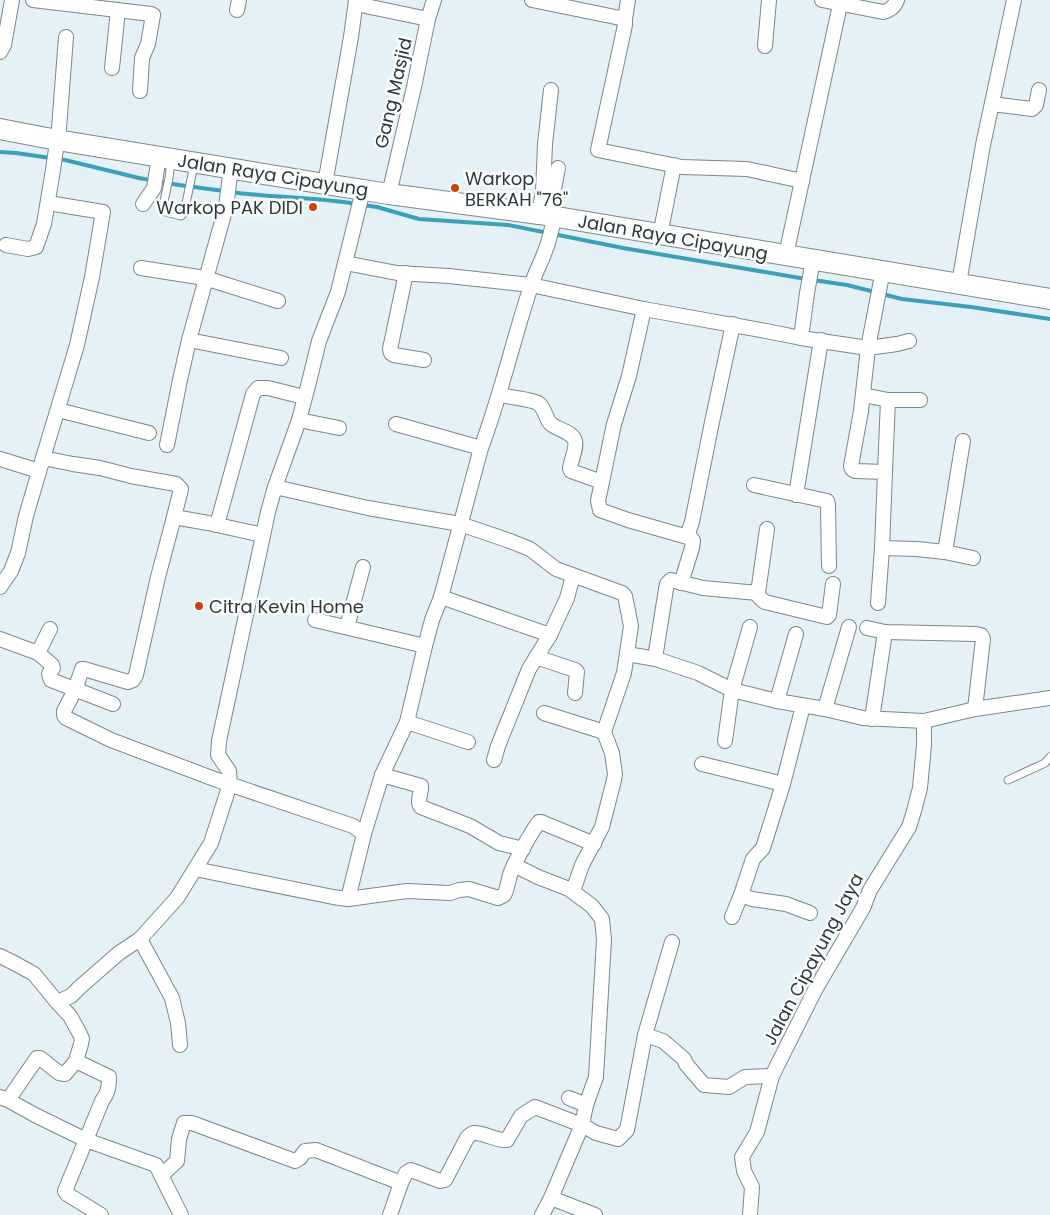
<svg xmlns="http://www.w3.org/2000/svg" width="1050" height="1215" font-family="Poppins,sans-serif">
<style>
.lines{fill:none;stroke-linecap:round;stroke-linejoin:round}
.stream{stroke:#3ca0ba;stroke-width:4}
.lane-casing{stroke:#7a878b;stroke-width:9}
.street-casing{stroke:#7a878b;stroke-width:16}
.secondary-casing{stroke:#7a878b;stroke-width:22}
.lane{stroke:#fff;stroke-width:7}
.street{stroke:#fff;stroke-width:14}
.secondary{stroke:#fff;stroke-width:20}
.poi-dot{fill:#ca4308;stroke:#fafdfe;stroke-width:2}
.labels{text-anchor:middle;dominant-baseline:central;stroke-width:5;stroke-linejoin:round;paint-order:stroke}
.street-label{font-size:18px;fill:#313739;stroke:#fafdfe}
.poi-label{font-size:18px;fill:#313739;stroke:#fafdfe;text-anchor:start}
</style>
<rect width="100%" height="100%" fill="#e4f2f7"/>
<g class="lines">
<!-- stream -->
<g class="stream">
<path d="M0 152 16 153 65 160 139 178 179 185 224 191"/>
<path d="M231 192C273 198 315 197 356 204"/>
<path d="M363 205 377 207 419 219 508 225 623 248 806 279"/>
<path d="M813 280 847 285 875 292"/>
<path d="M882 294 902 299 971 307 1050 319"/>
</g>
<defs>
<g id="lane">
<path d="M171 161 169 178 162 211 181 216 184 213 194 165"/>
<path d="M1008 780 1045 763 1050 757"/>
</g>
<g id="street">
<path d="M33 0 151 14 153 15 148 44 142 58 140 91"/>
<path d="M532 0 625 19V25L598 150 682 167 747 169 802 181"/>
<path d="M822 0 883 12C891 10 894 7 897 0"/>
<path d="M356 4 428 19"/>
<path d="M237 10 239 0"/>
<path d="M625 19 628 0"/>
<path d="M765 46 769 0"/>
<path d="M0 52 4 45 12 0"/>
<path d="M112 68 118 10"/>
<path d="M992 104 1032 109 1036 105 1039 90"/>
<path d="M325 184 351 37 356 0"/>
<path d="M389 194 414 87 428 19 434 0"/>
<path d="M143 204 154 188 159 157"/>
<path d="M539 214 543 191 545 144 551 90"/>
<path d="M549 216 558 168"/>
<path d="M660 235 674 165"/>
<path d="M6 245 28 249 36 247 44 224 53 170 59 128 66 37"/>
<path d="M786 255 841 0"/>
<path d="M345 263 397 273 449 276 531 285 644 309 766 331 801 338 868 348 883 270"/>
<path d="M141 268 205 278 278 301"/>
<path d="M406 273 390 349 391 353 394 355 424 360"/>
<path d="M959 283 983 145 1014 0"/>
<path d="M644 309 629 376 614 424 598 501 600 510 628 520 691 538 693 541 692 548 681 583"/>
<path d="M801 338 807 293 813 260"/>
<path d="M189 340 281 358"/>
<path d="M499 395C509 397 530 399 538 403 545 408 545 417 550 423 557 430 572 431 575 441 577 447 571 461 570 468L571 471 602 482"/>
<path d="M863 395 888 400"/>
<path d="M58 410 149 433"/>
<path d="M299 420 339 428"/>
<path d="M396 424 481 448"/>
<path d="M167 445 180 380 189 340 226 207 231 168"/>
<path d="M43 458 77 345 92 277 103 212 48 203"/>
<path d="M0 459 39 471"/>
<path d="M885 472 888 400H920"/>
<path d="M754 485 827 501 828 505 829 566"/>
<path d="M275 487 368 508 460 524 510 541 530 549 556 569 622 593 625 596 631 626 624 673 604 732 612 753 615 774 614 780 602 827 582 865 573 891"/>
<path d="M796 495 821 340"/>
<path d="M174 517 158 577 136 675 133 680 128 682 84 669H82L75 690 64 711V715L66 718 111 740 217 780 353 826 364 834"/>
<path d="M217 525 253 394 258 388H268L304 397"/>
<path d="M767 529 758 593 759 597 765 602 827 617 829 615 833 584"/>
<path d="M687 536 692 522 712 422 733 324"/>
<path d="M882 548 917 549 945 552 973 558"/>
<path d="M945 552 963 441"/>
<path d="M0 587 11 571 18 553 26 516 43 458 73 464 100 468 131 476 176 484 181 489 174 517 208 523 263 535"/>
<path d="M758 593 703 588 671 580 667 584 666 589 656 652V659L698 673 732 690 777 701 825 709 863 718 924 721 975 709 1050 698"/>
<path d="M441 597 550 635"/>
<path d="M878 603 882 548 885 472 855 471 852 469 851 466 861 411 868 348 897 344 909 341"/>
<path d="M315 620 425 646"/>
<path d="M347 627 363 567"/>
<path d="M867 628 885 632 976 634 981 635 983 639 975 709"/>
<path d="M0 639 38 653 50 629"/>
<path d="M38 653 52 665 53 668 49 674 51 680 113 704"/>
<path d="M627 654 656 659"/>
<path d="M536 657 575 670 577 672 575 693"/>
<path d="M777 701 796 634"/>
<path d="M825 709 849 627"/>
<path d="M544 713 604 732"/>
<path d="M872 719 885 632"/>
<path d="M407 722 468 742"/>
<path d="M725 741 732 690 750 627"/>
<path d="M494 760 498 746 529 669 550 635 567 598 573 576"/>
<path d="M702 764 783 784"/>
<path d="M382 775 421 786C422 793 416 801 421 807L470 826 499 843 523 849"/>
<path d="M195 869 333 897 348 899 407 891 450 893 459 890 469 889 498 898 504 895C508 888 508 880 511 872 517 858 530 834 539 822H541L594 844"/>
<path d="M741 895 752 899 786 904 810 913"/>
<path d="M348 899 364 834 382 775 407 722 425 646 432 620 441 597 481 448C501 395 513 340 531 286 534 275 540 265 544 254 549 242 552 229 554 217"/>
<path d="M732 917 741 895 753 859 763 848 783 784 803 706"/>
<path d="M140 939 172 998 178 1023 180 1045"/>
<path d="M0 956 16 964 34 974 57 1002"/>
<path d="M645 1035 663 1041 684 1059 686 1064 704 1085 729 1087 745 1077 772 1076"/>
<path d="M76 1061 109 1077C109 1087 108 1093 102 1101L65 1191 67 1194 101 1215"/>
<path d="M0 1097 8 1100 37 1058H40L59 1073 65 1074 76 1061 81 1044 82 1039 80 1034 70 1016 57 1002 71 996 80 987 119 953 140 939 177 898 195 869 211 843 230 784 229 771 218 755 219 741 268 512 275 487 299 420 308 386 319 341 338 292 363 190"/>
<path d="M569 1098 586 1105"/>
<path d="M8 1100 35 1115 86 1140 156 1165 181 1215"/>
<path d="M162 1175 177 1161 179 1139 184 1123H192L295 1161 300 1158 305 1151 316 1150 401 1183 390 1215"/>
<path d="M401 1183 406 1173 411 1170 440 1181 445 1180 467 1138C469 1136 470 1134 474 1133 483 1132 496 1141 507 1140L521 1116 535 1107 582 1125 586 1105 596 1077 604 940 602 919 592 906 569 889 538 877 514 865"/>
<path d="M551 1198 595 1215"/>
<path d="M542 1215 551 1198 582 1125 596 1133 618 1139 627 1130 645 1035 672 942"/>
<path d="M750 1215 752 1187 744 1171 742 1157 757 1132 772 1076 815 990 863 908 870 890 909 827 914 811 920 788 924 745V721"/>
</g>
<path id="secondary" d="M0 129 57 140 325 184 389 194 539 214 1050 299"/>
</defs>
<!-- lane casing -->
<use href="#lane" class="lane-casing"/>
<!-- street casing -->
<use href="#street" class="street-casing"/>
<!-- secondary casing -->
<use href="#secondary" class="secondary-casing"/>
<!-- lane -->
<use href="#lane" class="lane"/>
<!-- street -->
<use href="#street" class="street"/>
<!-- secondary -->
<use href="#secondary" class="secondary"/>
</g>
<!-- markers -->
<g class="poi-dot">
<circle cx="455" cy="188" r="5"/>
<circle cx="313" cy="207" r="5"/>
<circle cx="199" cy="606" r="5"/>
</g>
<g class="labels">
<!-- street labels -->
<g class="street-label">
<text transform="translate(393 93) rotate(-77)">Gang Masjid</text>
<text transform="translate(273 175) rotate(9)">Jalan Raya Cipayung</text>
<text transform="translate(673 237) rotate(10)">Jalan Raya Cipayung</text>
<text transform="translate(813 959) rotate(-62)">Jalan Cipayung Jaya</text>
</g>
<!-- poi labels -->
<g class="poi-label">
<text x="465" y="178">Warkop<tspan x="465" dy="21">BERKAH "76"</tspan></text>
<text x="303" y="207" text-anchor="end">Warkop PAK DIDI</text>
<text x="209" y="606">Citra Kevin Home</text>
</g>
</g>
</svg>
